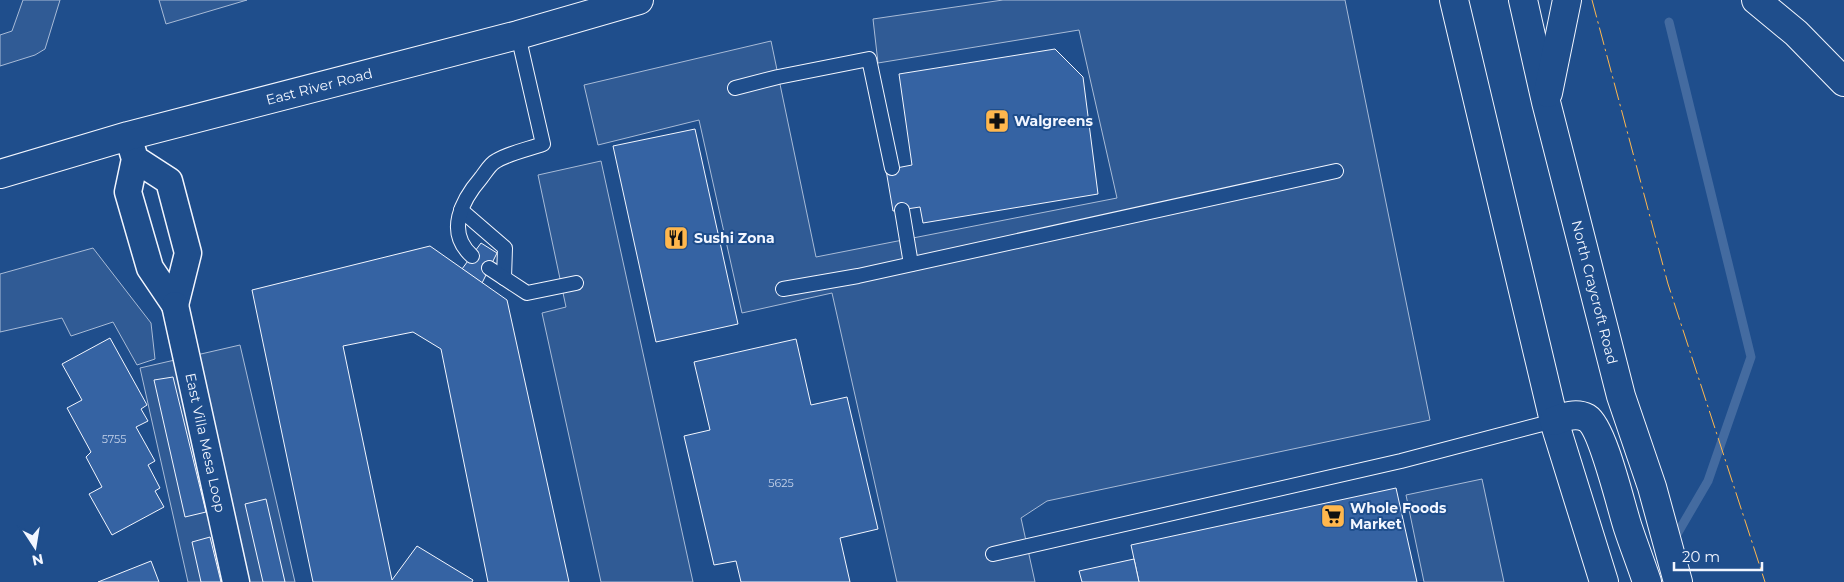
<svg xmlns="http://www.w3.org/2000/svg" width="1844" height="582" font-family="Montserrat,sans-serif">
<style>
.built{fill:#305b95;stroke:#a8bbd7}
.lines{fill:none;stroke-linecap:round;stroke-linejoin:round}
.stream{stroke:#446ba0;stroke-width:9}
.building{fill:#3563a3;stroke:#f2f6ff}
.lane-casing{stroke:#f2f6ff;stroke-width:16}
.street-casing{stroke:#f2f6ff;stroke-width:29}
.secondary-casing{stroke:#f2f6ff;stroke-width:30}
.lane{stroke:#1f4e8c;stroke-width:14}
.street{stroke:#1f4e8c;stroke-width:26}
.secondary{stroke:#1f4e8c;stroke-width:28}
.power{stroke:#ffb74d;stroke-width:1;stroke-dasharray:18 4 2.5 4;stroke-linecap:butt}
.labels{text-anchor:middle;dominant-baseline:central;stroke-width:4;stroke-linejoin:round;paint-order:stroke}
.number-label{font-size:11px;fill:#c3d1e8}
.street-label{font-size:14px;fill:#f2f6ff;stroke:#1f4e8c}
.poi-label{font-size:14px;font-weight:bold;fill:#f2f6ff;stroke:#1f4e8c;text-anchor:start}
</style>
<rect width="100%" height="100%" fill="#1f4e8c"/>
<!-- built -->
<g class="built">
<path d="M23 0H60L45 49 35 55 0 66V35L12 31Z"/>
<path d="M159 0H247L166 24Z"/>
<path d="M1003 0H1345L1430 420 1047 501 1021 518 1035 582H897L832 293 742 313 699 120 598 145 584 85 771 41 816 257 1117 198 1079 30 878 63 873 19Z"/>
<path d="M601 161 693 582H601L542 313 566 307 538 175Z"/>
<path d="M93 248 151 323 155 359 137 365 113 322 71 336 62 318 0 332V274Z"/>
<path d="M240 345 295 582H188L140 368Z"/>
<path d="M1482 479 1504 582H1424L1406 495Z"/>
</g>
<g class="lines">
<!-- stream -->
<path class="stream" d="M1669 22 1751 357 1708 481 1673 541"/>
</g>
<!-- building -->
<g class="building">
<path d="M1055 49 1083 77 1098 194 923 223 920 207 893 211 886 170 912 165 899 74Z"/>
<path d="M695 129 738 324 656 342 613 146Z"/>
<path d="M481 243 497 253 482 283 462 269Z"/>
<path d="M430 246 507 300 569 582H488L441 349 413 332 343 346 392 580 417 546 473 580 472 582H313L252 290Z"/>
<path d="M110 338 147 405 141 409 148 421 136 427 155 461 148 465 160 488 155 491 164 507 112 535 89 494 102 487 86 457 91 452 67 408 82 400 62 364Z"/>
<path d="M796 339 811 405 847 397 878 529 840 538 850 582H741L736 561 714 565 684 436 710 430 694 362Z"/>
<path d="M173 377 206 512 185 517 154 380Z"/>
<path d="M1396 488 1417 582H1139L1131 545Z"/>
<path d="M266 499 285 582H263L245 504Z"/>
<path d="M210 537 221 582H201L192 542Z"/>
<path d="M1134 559 1139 582H1082L1079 571Z"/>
<path d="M151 561 159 582H98Z"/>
</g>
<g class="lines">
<defs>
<g id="lane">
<path d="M735 88 778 77 869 59 892 168"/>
<path d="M461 210 505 248 504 278"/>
<path d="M902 210 911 264"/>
<path d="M472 256C445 232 462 200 481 178 485 173 490 164 496 161 509 153 529 149 543 144L518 35"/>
<path d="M489 268 527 293 576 283"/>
<path d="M783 289 858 276 1336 171"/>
<path d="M993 554 1401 461 1554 421"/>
</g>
<g id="street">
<path d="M128 136 135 159 128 192 150 268 175 305 188 253 169 181 135 159"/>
<path id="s1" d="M175 305 236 582"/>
</g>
<g id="secondary">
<path d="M1454 0 1554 421 1604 582"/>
<path id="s2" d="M1523 0 1546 102 1621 396 1652 487 1678 582"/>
<path d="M1756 0 1796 33 1844 82"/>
<path d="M1548 93 1567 0"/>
<path id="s3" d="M0 174 128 136 518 35 639 0"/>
<path d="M1554 421C1564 417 1576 412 1587 418 1603 428 1621 507 1628 528 1634 546 1641 564 1647 582"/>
</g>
</defs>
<!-- lane casing -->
<use href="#lane" class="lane-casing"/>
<!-- street casing -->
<use href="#street" class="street-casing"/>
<!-- secondary casing -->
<use href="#secondary" class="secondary-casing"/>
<!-- lane -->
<use href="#lane" class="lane"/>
<!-- street -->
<use href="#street" class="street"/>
<!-- secondary -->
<use href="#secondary" class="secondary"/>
<!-- power -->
<path class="power" d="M1592 0 1668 284 1765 582"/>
</g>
<!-- icons -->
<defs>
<symbol id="pharmacy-square" viewBox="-11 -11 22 22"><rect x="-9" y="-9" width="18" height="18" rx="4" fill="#ffb74d" stroke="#1f4e8c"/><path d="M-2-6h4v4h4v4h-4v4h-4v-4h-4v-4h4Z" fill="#111"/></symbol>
<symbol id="restaurant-square" viewBox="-11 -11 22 22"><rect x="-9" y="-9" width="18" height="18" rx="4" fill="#ffb74d" stroke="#1f4e8c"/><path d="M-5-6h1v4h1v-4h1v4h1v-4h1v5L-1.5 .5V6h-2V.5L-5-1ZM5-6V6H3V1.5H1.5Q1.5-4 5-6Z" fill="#111"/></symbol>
<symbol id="supermarket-square" viewBox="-11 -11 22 22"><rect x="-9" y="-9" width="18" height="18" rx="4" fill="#ffb74d" stroke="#1f4e8c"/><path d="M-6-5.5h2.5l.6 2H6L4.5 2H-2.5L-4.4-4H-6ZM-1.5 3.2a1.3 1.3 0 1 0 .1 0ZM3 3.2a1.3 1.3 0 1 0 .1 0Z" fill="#111"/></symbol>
</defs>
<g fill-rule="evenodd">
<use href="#pharmacy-square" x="983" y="107" width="28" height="28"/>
<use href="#restaurant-square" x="662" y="224" width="28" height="28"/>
<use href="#supermarket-square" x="1319" y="502" width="28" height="28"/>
</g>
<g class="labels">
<!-- number labels -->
<g class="number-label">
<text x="114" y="439">5755</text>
<text x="781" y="483">5625</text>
</g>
<!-- street labels -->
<g class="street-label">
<text stroke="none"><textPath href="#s3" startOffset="331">East River Road</textPath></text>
<text stroke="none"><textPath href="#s2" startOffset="301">North Craycroft Road</textPath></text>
<text stroke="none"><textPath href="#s1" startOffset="141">East Villa Mesa Loop</textPath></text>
</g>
<!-- poi labels -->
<g class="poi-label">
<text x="1014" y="121">Walgreens</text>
<text x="694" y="238">Sushi Zona</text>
<text x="1350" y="508">Whole Foods<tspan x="1350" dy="16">Market</tspan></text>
</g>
</g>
<!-- north arrow -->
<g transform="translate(35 547) rotate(168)" stroke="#1f4e8c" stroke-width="4" paint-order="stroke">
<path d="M0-4L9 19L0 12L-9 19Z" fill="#f2f6ff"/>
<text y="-8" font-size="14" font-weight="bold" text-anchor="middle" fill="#f2f6ff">N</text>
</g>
<!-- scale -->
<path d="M1674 562v8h88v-8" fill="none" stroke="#f2f6ff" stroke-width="2.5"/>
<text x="1682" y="562" font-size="15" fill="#f2f6ff" stroke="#1f4e8c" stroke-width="4" paint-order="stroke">20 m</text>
</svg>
